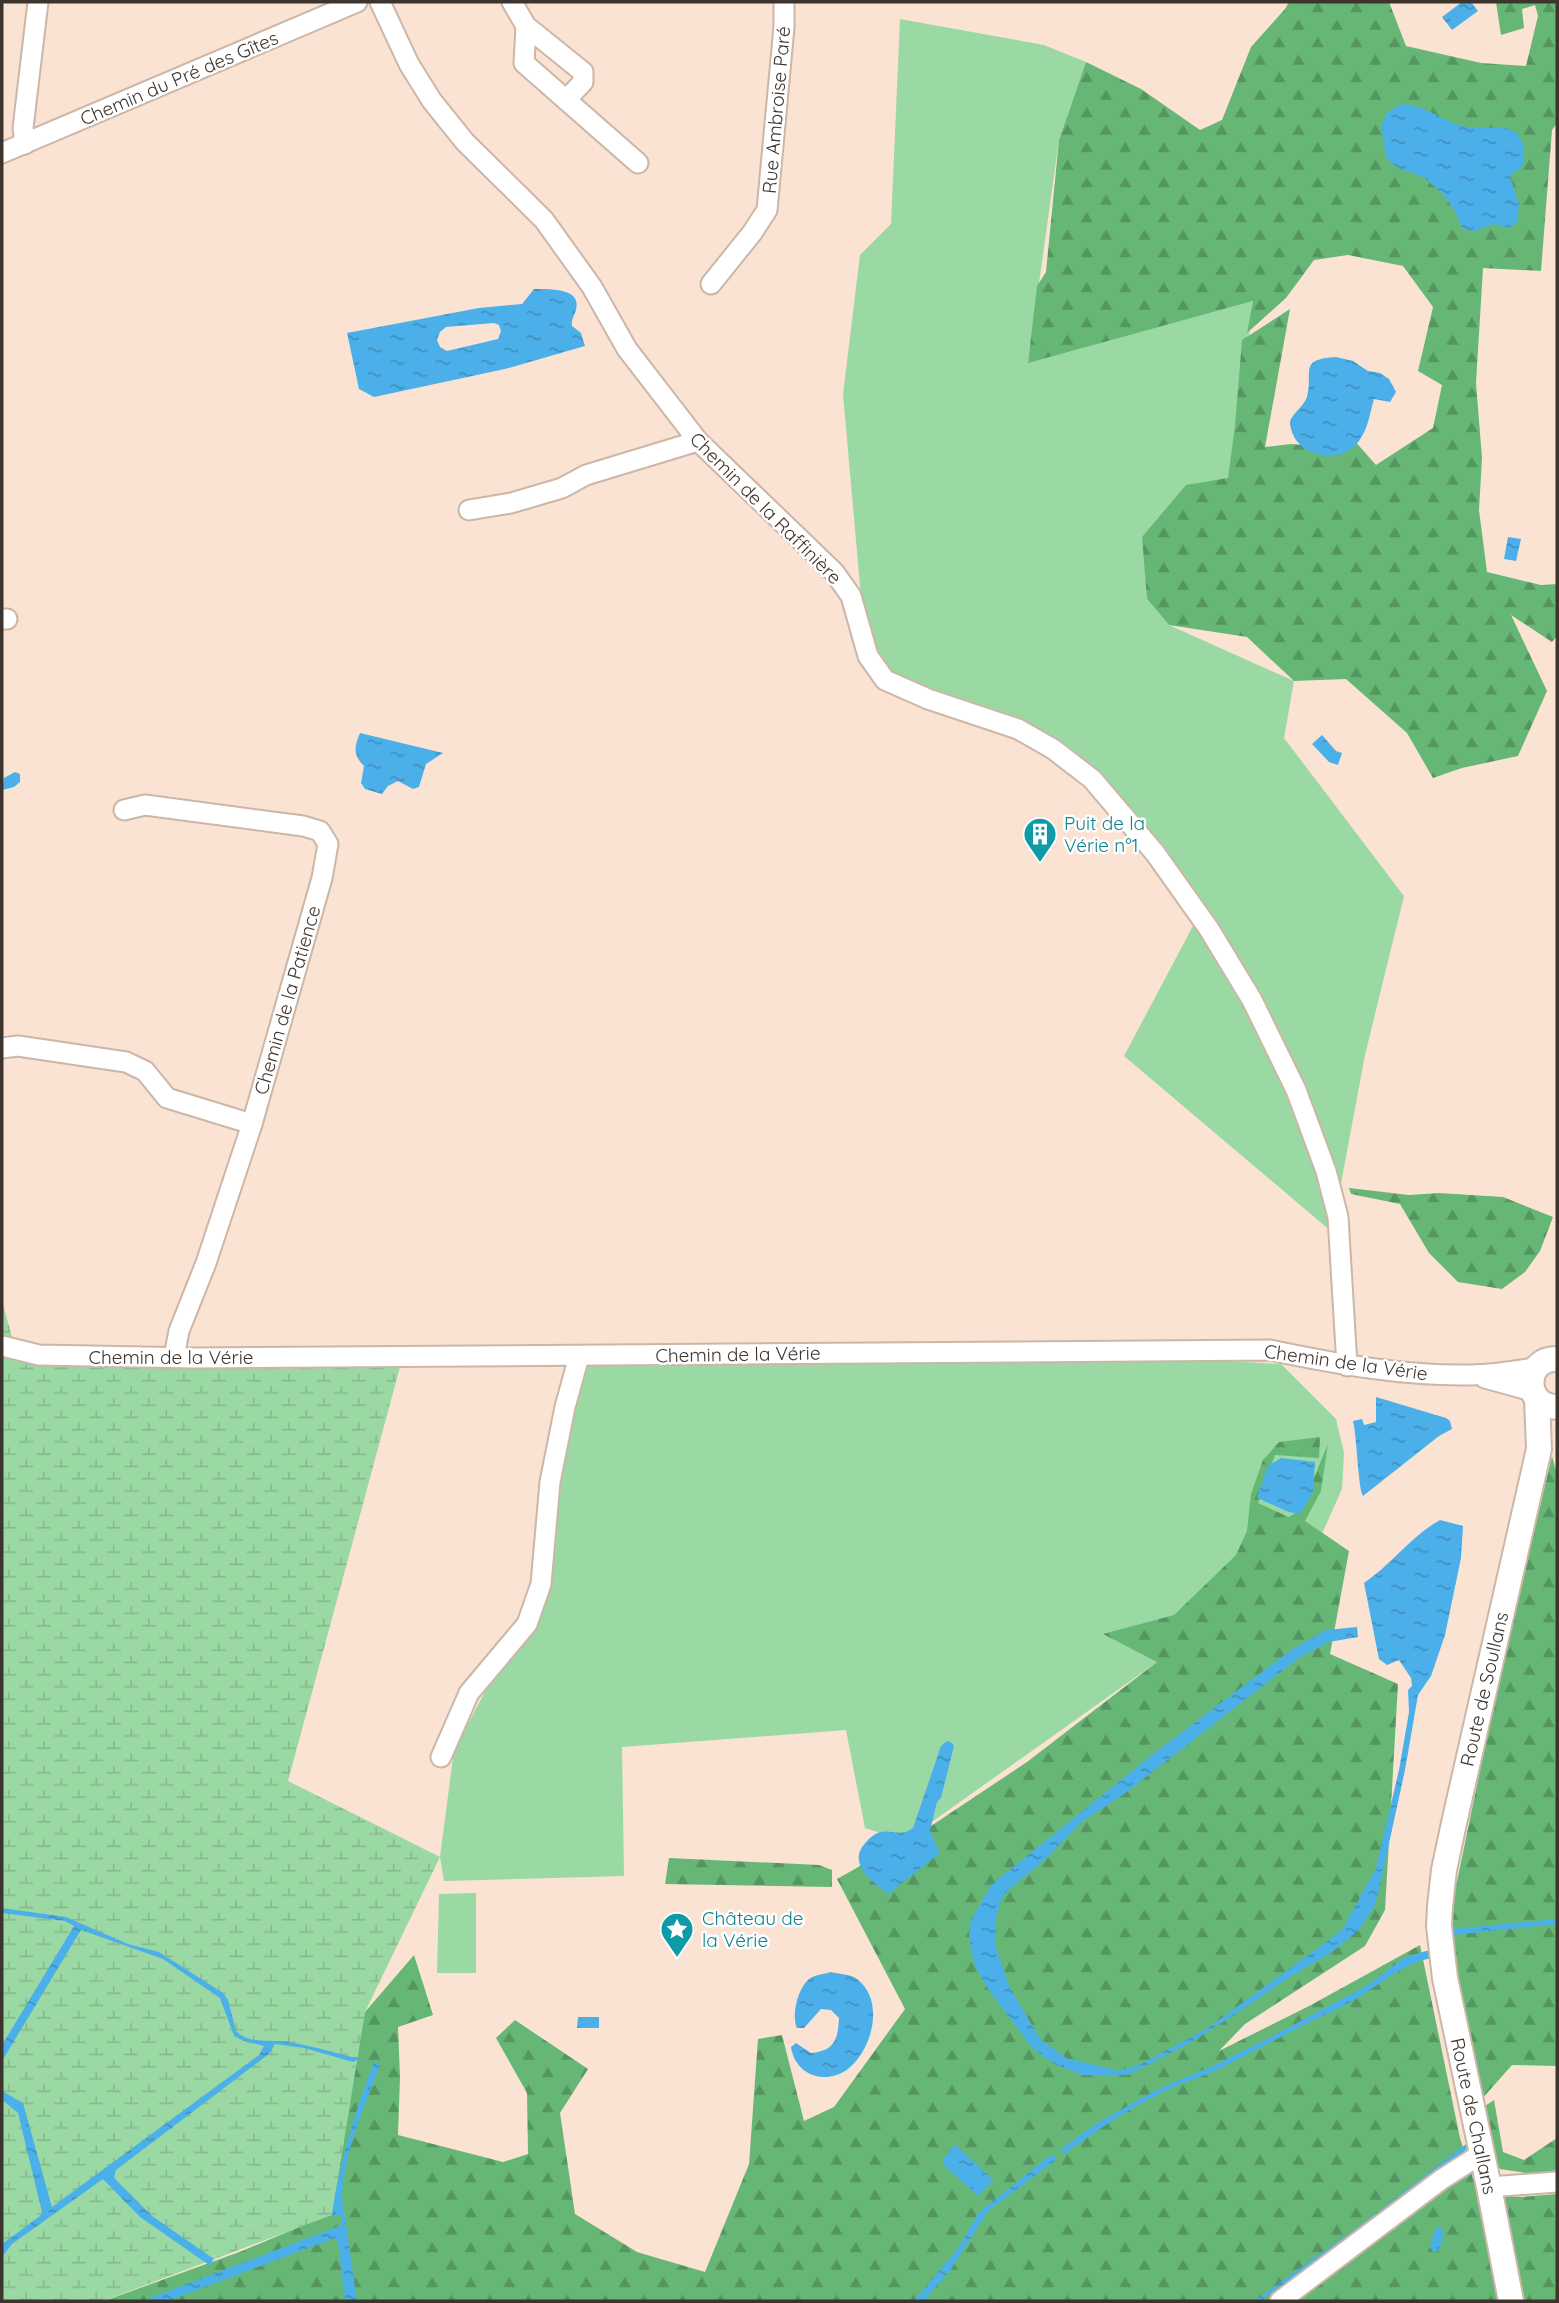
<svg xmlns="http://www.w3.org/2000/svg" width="1559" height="2303" font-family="Quicksand,sans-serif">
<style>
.green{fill:#9bd9a4}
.forest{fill:url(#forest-firs)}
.wetland{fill:url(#wetland-marsh)}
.water{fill:url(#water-ripples);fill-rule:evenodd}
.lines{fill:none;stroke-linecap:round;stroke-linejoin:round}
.minor-casing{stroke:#ccb6a7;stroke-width:23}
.major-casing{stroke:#ccb6a7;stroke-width:28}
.minor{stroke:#fff;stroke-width:19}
.major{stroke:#fff;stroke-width:24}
.labels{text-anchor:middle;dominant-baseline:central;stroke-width:5;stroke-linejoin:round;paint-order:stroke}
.street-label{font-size:19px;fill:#3d342e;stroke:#fff}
.culture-label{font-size:19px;fill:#0d838f;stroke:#fff;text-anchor:start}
</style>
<defs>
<pattern id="forest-firs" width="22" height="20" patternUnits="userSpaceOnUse" patternTransform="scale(1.75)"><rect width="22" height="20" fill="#66b775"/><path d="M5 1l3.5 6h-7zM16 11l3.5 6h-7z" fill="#559660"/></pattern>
<pattern id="wetland-marsh" width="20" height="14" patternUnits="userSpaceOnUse" patternTransform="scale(1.75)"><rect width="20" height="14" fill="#9bd9a4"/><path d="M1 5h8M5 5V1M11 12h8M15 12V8" fill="none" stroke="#86bb8e"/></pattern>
<pattern id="water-ripples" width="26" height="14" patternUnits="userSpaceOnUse" patternTransform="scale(1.75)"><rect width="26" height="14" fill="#4bb0ea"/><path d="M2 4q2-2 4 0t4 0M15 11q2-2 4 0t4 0" fill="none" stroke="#4090be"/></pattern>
</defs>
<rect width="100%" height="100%" fill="#fae3d3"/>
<!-- green -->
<g class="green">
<path d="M900 19 1044 45 1086 62 1059 140 1028 362 1253 301 1231 503 1143 537 1147 599 1169 625 1294 681 1284 738 1404 896 1365 1055 1332 1232 1124 1056 1202 909 1098 779 1009 716 922 696 882 672 862 608 843 394 860 255 891 224Z"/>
<path d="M1170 1358 1281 1364 1336 1419 1344 1453 1342 1489 1320 1538 1157 1662 905 1841 865 1828 846 1730 622 1747 624 1876 444 1881 440 1857 454 1750 487 1688 528 1639 584 1363Z"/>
<path d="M476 1893V1973H437L439 1894Z"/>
</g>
<!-- forest -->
<g class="forest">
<path d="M1289 2H1389L1406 46 1481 63 1526 66 1538 16 1535 5 1522 9 1524 28 1501 35 1496 2H1557V123L1552 130 1541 271 1483 268 1476 383 1482 458 1479 510 1487 572 1541 585 1557 584V636L1552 642 1511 615 1547 691 1518 756 1462 768 1433 778 1407 733 1346 679 1294 681 1247 637 1169 625 1147 599 1142 537 1186 485 1228 478 1235 426 1242 340 1290 309 1265 447 1291 444 1315 446 1353 439 1376 465 1433 428 1442 385 1418 371 1433 307 1403 266 1348 255 1314 260 1286 298 1247 333 1253 301 1028 363 1037 286 1046 272 1059 140 1086 62 1141 89 1200 130 1222 120 1251 47 1285 9Z"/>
<path d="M1349 1188 1409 1195 1439 1193 1503 1197 1553 1217 1540 1251 1525 1272 1502 1289 1458 1282 1429 1253 1400 1204 1351 1194Z"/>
<path d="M1320 1437 1319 1458 1275 1455 1258 1503 1289 1517 1301 1509 1328 1444 1321 1491 1305 1521 1349 1551 1330 1654 1398 1684 1385 1910 1365 1946 1245 2024 1219 2051 1311 2005 1420 1945 1460 2138 1478 2194 1522 2197 1557 2194V2301H104L242 2251 323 2217 365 2012 414 1955 433 2015 398 2027 400 2077 398 2135 503 2162 528 2154 527 2093 496 2038 515 2020 588 2069 560 2113 575 2214 637 2252 705 2272 749 2164 758 2039 782 2035 804 2121 834 2107 905 2009 837 1879 931 1826 1027 1762 1157 1662 1103 1634 1174 1615 1236 1555 1247 1531 1251 1494 1263 1460 1279 1442Z"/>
<path d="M1552 1456 1557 1475V2066L1512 2065 1481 2100 1450 1948 1455 1891 1499 1679Z"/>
<path d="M669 1858 819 1865 832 1870V1887L665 1884Z"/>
<path d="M1494 2100 1503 2152 1524 2160 1557 2138V2170L1533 2174 1500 2169 1490 2152 1485 2106Z"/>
</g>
<!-- wetland -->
<path class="wetland" d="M2 1301 19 1362 400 1367 288 1781 440 1857 365 2012 332 2215 103 2301H2Z"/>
<!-- water -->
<g class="water">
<path d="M1462 2H1471L1478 11 1452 30 1442 17Z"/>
<path d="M1401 104C1425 104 1439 120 1462 126 1490 134 1527 111 1524 164L1510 176 1519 204 1517 223 1509 228 1493 224 1475 231 1465 230 1462 228 1454 209 1441 192 1423 177 1401 169 1391 163 1386 156 1381 125 1388 112Z"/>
<path d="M534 289C546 289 582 287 576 309 575 316 571 318 572 326L581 333 585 346 505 369 374 397 359 389 347 333 479 308 522 304ZM494 323 499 325 501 331 498 339 447 351 440 347 437 340 440 332 446 327Z"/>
<path d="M1336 357 1353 361 1368 371 1380 373 1389 379 1396 392 1390 402 1374 399C1370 413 1368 429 1359 441 1340 467 1291 457 1290 421 1294 412 1304 406 1307 397 1314 373 1297 359 1336 357Z"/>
<path d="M1508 537 1521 539 1516 561 1504 559Z"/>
<path d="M360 733 443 753 426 764 419 787 413 789 398 781 388 786 382 794 365 789 361 783 364 766C353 755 354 747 360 733Z"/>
<path d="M1322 735 1336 751 1342 753 1338 765 1329 762 1312 744Z"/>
<path d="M15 772 20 774V782L14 787 2 790 4 778Z"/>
<path d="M1376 1397 1446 1418 1450 1421 1452 1429 1439 1436 1363 1496C1358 1488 1357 1437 1353 1421L1362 1419 1364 1425 1376 1422Z"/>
<path d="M1281 1458 1315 1462 1313 1492 1300 1514 1289 1512 1257 1498 1268 1466Z"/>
<path d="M1440 1520 1463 1526 1461 1558 1445 1635 1431 1676 1418 1695 1405 1770 1378 1894 1374 1907 1360 1929 1332 1952 1288 1978 1231 2017 1186 2045 1130 2074 1119 2076 1082 2075 1057 2065 1041 2055 1030 2045 988 1989 975 1966 971 1951 969 1935 971 1920 991 1885 1157 1751 1291 1650 1326 1630 1357 1627 1358 1637 1329 1642 1300 1657 1124 1794 1080 1823 1048 1857 1007 1891 1001 1900 996 1918V1947L1009 1986 1040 2039 1066 2058 1119 2071 1141 2064 1208 2028 1341 1931 1345 1925 1376 1868 1399 1770 1409 1712 1408 1690 1412 1686 1411 1678 1399 1660 1387 1665 1379 1659 1364 1583C1392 1564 1411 1536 1440 1520Z"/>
<path d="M947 1741 952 1743 954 1746 941 1798 937 1802 930 1831 940 1853 888 1894C872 1881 845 1863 867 1841 871 1837 875 1833 881 1832 893 1830 902 1837 913 1828L941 1746Z"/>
<path d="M2 1908 66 1917 128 1944 159 1952 223 1993 228 2000 236 2031C250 2045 270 2039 288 2042 309 2045 331 2052 352 2057H363L353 2062 304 2048 275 2044 269 2054 116 2170 114 2177 116 2180 152 2216 214 2259 209 2265 140 2217 103 2179 12 2244 2 2257V2244L40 2216 42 2212 18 2113 2 2100V2091L23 2103 52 2207 259 2055 264 2046 244 2041 234 2036 220 1998 163 1959 81 1930 2 2061V2045L74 1926 65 1921 2 1913Z"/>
<path d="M1557 1919V1924L1453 1935 1452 1929Z"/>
<path d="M1431 1932 1461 2086 1470 2146 1453 2162 1260 2301H1254L1358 2227 1466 2144 1468 2138 1432 1958C1396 1965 1372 1993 1339 2008 1298 2027 1259 2049 1219 2069 1205 2076 1189 2080 1174 2087 1135 2104 1099 2129 1064 2154L1061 2149 1096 2124 1156 2090 1215 2065 1271 2037 1368 1985 1405 1957 1430 1950 1428 1933Z"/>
<path d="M831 1972C838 1974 850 1974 857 1979 885 2000 873 2049 848 2069 825 2086 795 2075 791 2047L796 2043 811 2053C834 2051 838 2040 839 2018L831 2010 821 2009 804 2028H797C791 2015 798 1988 809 1979 814 1975 824 1974 831 1972Z"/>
<path d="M578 2017H599V2028H577Z"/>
<path d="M374 2062 380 2065C364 2108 344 2151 342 2197L357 2301H345L338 2242 335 2238 167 2301H142L342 2225 341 2215H332C339 2162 355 2112 374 2062Z"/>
<path d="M955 2144 993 2180 978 2196 944 2165V2158Z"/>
<path d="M1052 2154 1056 2160 988 2211 951 2269 927 2297 923 2301H914L959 2247 979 2212Z"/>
<path d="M1438 2227H1441C1445 2234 1442 2247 1436 2252H1433L1430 2246 1435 2229Z"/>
</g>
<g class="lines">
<defs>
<g id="minor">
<path d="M380 2 409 64 432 101 465 142 544 220 592 287 627 349 698 441 834 572 851 596 868 656 885 680 928 699 1018 729 1053 749 1092 779 1155 853 1209 929 1252 1000 1296 1090 1326 1171 1338 1217 1347 1366"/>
<path d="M512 2 526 26 583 72V82L566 100"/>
<path d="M526 26 524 63 638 163"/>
<path d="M25 144 23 128 38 2"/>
<path d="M2 153 357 2"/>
<path d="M711 284 752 233 767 210 784 27V2"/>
<path d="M469 510 511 503 562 488 586 475 698 441"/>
<path d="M2 619H7"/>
<path d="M124 810 145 805 303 826 320 831 328 844 322 878 252 1124 206 1263 179 1331 174 1357"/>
<path d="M2 1048 18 1046 126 1062 145 1071 167 1098 252 1124"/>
<path d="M2 1346 39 1355 195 1358 1270 1350C1337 1364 1402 1376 1471 1375 1492 1375 1514 1371 1535 1368"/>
<path d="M1485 1378 1532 1391"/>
<path d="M441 1757 469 1693 527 1624 541 1584 550 1482 565 1407 579 1356"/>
<path d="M1489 2187 1557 2182"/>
<path d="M1280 2301 1442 2179 1475 2158 1482 2157"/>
</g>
<g id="major">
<path d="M1557 1359C1523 1358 1523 1407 1557 1407"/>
<path d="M1511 2301 1489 2187 1445 1978 1439 1926 1440 1906 1444 1870 1454 1823 1539 1449 1537 1399"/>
</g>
</defs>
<!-- minor casing -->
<use href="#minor" class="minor-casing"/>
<!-- major casing -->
<use href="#major" class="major-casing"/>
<!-- minor -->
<use href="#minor" class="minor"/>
<!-- major -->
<use href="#major" class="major"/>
</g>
<!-- icons -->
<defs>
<symbol id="building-pin" viewBox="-11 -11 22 30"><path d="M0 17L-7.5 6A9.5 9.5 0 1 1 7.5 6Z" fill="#0f9aa8" stroke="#fff"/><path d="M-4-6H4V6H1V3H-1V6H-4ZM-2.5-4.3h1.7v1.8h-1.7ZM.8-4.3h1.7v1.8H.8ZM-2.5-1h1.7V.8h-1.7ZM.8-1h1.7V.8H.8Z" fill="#fff"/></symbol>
<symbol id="sight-pin" viewBox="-11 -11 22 30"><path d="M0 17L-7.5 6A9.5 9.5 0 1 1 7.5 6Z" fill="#0f9aa8" stroke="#fff"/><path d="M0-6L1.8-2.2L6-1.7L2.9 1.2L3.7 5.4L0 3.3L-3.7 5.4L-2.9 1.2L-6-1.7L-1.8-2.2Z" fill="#fff"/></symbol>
</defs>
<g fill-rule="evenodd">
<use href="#building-pin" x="1021" y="815" width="38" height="52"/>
<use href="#sight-pin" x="658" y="1910" width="38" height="52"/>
</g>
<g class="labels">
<!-- street labels -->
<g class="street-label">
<text transform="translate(179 78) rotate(-23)">Chemin du Pré des Gîtes</text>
<text transform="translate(776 110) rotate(-85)">Rue Ambroise Paré</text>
<text transform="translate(766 508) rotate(45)">Chemin de la Raffinière</text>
<text transform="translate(287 1000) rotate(-74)">Chemin de la Patience</text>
<text transform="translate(738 1354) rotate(-1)">Chemin de la Vérie</text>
<text x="171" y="1357">Chemin de la Vérie</text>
<text transform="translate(1346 1362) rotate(8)">Chemin de la Vérie</text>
<text transform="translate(1484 1689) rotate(-77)">Route de Soullans</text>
<text transform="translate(1474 2116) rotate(78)">Route de Challans</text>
</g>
<!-- culture labels -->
<g class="culture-label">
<text x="1064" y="823">Puit de la<tspan x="1064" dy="22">Vérie n°1</tspan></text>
<text x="702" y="1918">Château de<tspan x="702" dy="22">la Vérie</tspan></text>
</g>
</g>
<!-- border -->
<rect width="1559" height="2303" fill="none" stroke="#3d342e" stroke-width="7"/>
</svg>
